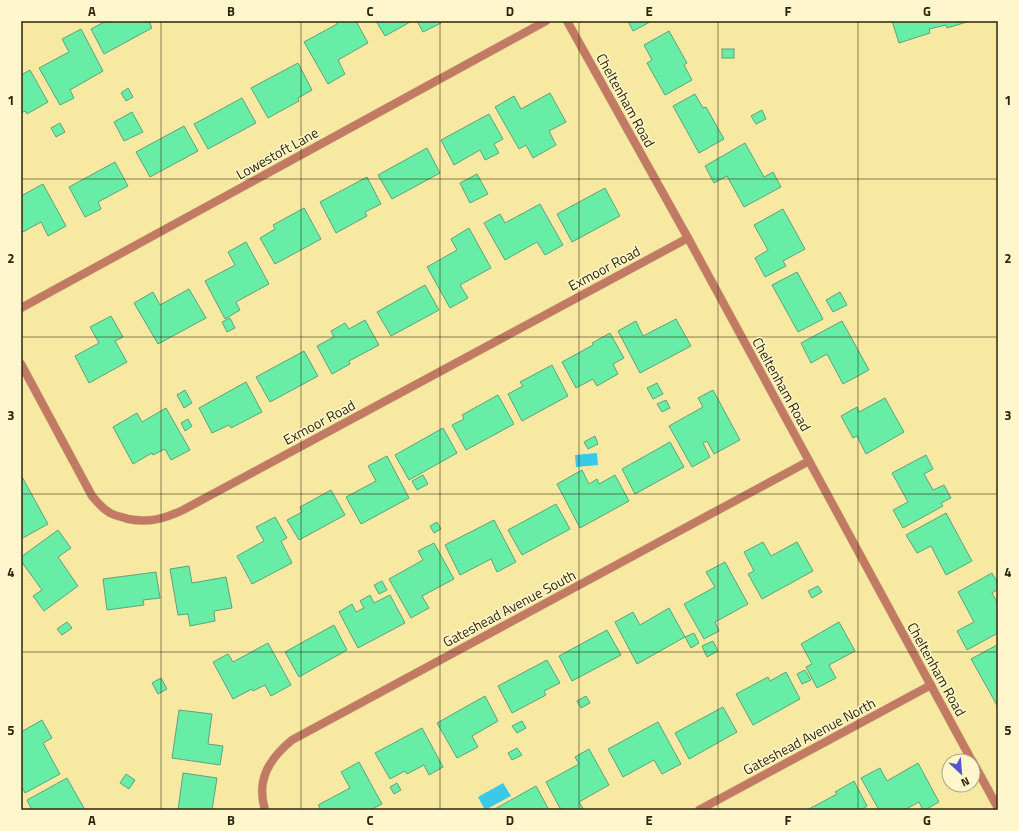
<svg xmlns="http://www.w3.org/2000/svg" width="1019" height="831" font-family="'Titillium Web',sans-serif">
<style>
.water{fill:#3bc8e9}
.building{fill:#67eda6;stroke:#5fa37c}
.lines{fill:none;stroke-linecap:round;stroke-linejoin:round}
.minor-casing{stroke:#d3c686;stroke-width:9}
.minor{stroke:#c27a64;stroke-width:8}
.grid{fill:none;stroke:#2c2609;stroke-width:1;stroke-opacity:0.55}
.labels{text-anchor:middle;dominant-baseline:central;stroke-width:3;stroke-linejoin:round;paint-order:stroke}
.street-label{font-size:14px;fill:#2c2609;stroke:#fff6cd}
.neatline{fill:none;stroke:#2c2609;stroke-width:1.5}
.grid-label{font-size:13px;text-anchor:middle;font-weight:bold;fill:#2c2609}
</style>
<rect width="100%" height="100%" fill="#f8e9a2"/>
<!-- water -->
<g class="water">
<path d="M597 453 598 465 576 467 575 455Z"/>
<path d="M503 783 511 796 485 810 478 797Z"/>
</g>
<!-- building -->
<g class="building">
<path d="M106 21H149L152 28 104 54 91 29Z"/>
<path d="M336 21H356L368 43 338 60 345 74 328 84 304 42 337 24Z"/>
<path d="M376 21H412L385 36Z"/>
<path d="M417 21H440L441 23 423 32Z"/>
<path d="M628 21H652L633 31Z"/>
<path d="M892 21H970L947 28 946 25 929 29 930 33 899 43Z"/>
<path d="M81 29 103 71 70 90 74 98 60 105 39 68 69 52 62 39Z"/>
<path d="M669 31 687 63 684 65 692 80 665 95 647 63 652 60 644 45Z"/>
<rect x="722" y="49" width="12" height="9"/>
<path d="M298 63 312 90 298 98 299 101 268 118 251 88Z"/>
<path d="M30 70 48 102 27 114 25 111 21 113V75Z"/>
<path d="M128 88 133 97 126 101 121 93Z"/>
<path d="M550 93 566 122 549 131 556 145 533 158 526 145 519 149 495 107 514 96 521 109Z"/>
<path d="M695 94 703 108 706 107 724 139 699 153 673 106Z"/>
<path d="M242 98 256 123 208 149 194 124Z"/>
<path d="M762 110 766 119 756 124 751 116Z"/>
<path d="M132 112 143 132 124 141 114 122Z"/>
<path d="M489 114 503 139 494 144 499 153 485 160 480 150 454 165 441 140Z"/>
<path d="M60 123 65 132 56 137 51 128Z"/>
<path d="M184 126 198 151 150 177 136 152Z"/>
<path d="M745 143 764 177 773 172 781 187 744 207 727 176 714 183 705 166Z"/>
<path d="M427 148 440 173 392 199 378 175Z"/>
<path d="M115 162 128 186 98 202 101 209 85 217 69 187Z"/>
<path d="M477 174 488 194 470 203 460 183Z"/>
<path d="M367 177 381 204 365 212 367 216 336 233 320 202Z"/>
<path d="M43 184 66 226 48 236 41 222 21 233V196Z"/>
<path d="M605 188 620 216 572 242 557 214Z"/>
<path d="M540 204 563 245 545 255 537 242 505 260 484 223 500 214 505 223Z"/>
<path d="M304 208 321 239 275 264 260 238 275 229 273 225Z"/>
<path d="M783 209 805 249 783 261 786 266 765 277 755 258 768 250 754 225Z"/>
<path d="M469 228 491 268 460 285 468 298 450 308 427 267 457 250 451 239Z"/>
<path d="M246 242 269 284 236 302 240 310 225 319 205 281 235 265 228 252Z"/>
<path d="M797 272 823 319 798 332 772 285Z"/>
<path d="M425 285 439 310 391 336 377 312Z"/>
<path d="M189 289 206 318 158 344 134 303 153 292 160 305Z"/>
<path d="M840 292 847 305 833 312 826 300Z"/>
<path d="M111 316 123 337 115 341 127 362 89 383 75 356 99 343 90 327Z"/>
<path d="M230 318 235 328 227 332 222 322Z"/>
<path d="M676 319 691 346 640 373 618 331 636 321 643 336Z"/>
<path d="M365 320 379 345 349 361 350 364 332 374 317 346 334 337 331 331 345 323 349 329Z"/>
<path d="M842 321 869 370 843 384 827 354 811 363 801 343Z"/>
<path d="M610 333 624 358 613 364 618 374 597 386 593 379 576 388 562 362 593 345 592 343Z"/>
<path d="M304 351 318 376 270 402 256 377Z"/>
<path d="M552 365 568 396 522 421 508 394 523 386 520 382Z"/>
<path d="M246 382 262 412 231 428 229 425 212 433 199 408Z"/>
<path d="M657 383 663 394 653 399 647 388Z"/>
<path d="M185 390 192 403 184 408 177 395Z"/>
<path d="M713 390 740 440 714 454 707 441 703 443 710 457 692 467 669 426 703 407 698 398Z"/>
<path d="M498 395 514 424 466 450 452 425 464 419 462 415Z"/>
<path d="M885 398 904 432 866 454 857 436 853 438 841 416 857 407 859 412Z"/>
<path d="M666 400 670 408 662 412 657 404Z"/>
<path d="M166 408 190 450 171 460 165 449 153 455 152 453 133 464 113 427 137 413 142 422Z"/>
<path d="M188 419 192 426 185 431 181 423Z"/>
<path d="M443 428 457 453 409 480 395 455Z"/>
<path d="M595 436 598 444 588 449 584 442Z"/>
<path d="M670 442 684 467 635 494 622 469Z"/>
<path d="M926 455 933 469 924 474 933 490 944 485 951 498 941 503 943 506 903 528 893 510 908 502 892 473Z"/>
<path d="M387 456 409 498 361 524 346 497 376 481 368 466Z"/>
<path d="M582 470 589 484 597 479 599 484 615 475 629 501 580 528 557 484Z"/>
<path d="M21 475 48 524 21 539Z"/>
<path d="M423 475 428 484 417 490 412 481Z"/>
<path d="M331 490 345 515 299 540 287 520 302 512 300 507Z"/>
<path d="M556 504 570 529 522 555 508 530Z"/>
<path d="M946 513 972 561 946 575 931 546 917 553 906 535Z"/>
<path d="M275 517 287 538 281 541 292 563 252 584 237 556 264 541 256 527Z"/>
<path d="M494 520 516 562 497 572 491 559 460 575 445 545Z"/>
<path d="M437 522 441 529 434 533 430 526Z"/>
<path d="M58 530 71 548 58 557 78 586 44 611 33 596 42 590 21 561V557Z"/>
<path d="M763 542 771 556 797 542 813 571 762 599 748 574 754 571 744 552Z"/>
<path d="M434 543 454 579 422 596 429 608 411 618 389 579 423 560 418 551Z"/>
<path d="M725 562 748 604 715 622 719 631 704 639 684 604 715 587 706 572Z"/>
<path d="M189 566 192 583 226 577 232 608 214 611 215 621 190 626 188 614 178 615 170 569Z"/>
<path d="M156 572 160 598 143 600 144 605 107 610 103 579Z"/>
<path d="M992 573 998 584V589L992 593 998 604V633L967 650 957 631 974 622 958 592Z"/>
<path d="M382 581 387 590 379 594 374 585Z"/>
<path d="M818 586 822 592 812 598 808 591Z"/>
<path d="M370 595 374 603 390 595 405 623 358 648 339 612 352 604 356 612 364 608 360 601Z"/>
<path d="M669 608 685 637 637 664 615 622 633 612 640 625Z"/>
<path d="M67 622 72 628 62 635 57 629Z"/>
<path d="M839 622 855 651 829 665 836 678 817 688 806 667 812 664 801 644Z"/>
<path d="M334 625 347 650 299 677 285 652Z"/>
<path d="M607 630 621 655 572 681 559 656Z"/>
<path d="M694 633 699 643 691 648 685 637Z"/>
<path d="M713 641 718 651 707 657 702 646Z"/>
<path d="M268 643 291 685 271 696 265 685 253 691 252 689 233 699 213 662 228 654 233 662Z"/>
<path d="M997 645 998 648V707L971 659Z"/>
<path d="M547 660 560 683 544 691 546 695 512 713 498 686Z"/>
<path d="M805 670 811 680 802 684 797 674Z"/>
<path d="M786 672 800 699 753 725 736 694 768 677 770 681Z"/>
<path d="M161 678 167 689 158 694 152 683Z"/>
<path d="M485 696 498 721 472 736 478 747 457 758 437 723Z"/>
<path d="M586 696 590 703 581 708 577 701Z"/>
<path d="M723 707 737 732 689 759 675 733Z"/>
<path d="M179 710 212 714 208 744 223 746 220 765 172 758Z"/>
<path d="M42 720 52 738 43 743 60 774 25 793 21 785V732Z"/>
<path d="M522 721 526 728 517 733 512 726Z"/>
<path d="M658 722 681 764 662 774 654 760 623 777 608 749Z"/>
<path d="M422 728 443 767 429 775 424 765 407 774 405 771 390 779 375 753Z"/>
<path d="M517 748 522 755 512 760 508 753Z"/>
<path d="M589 749 609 785 579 802 584 810H561L546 782 579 764 575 757Z"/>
<path d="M359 762 382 804 370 810H321L318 805 350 788 341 772Z"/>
<path d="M918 763 939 802 925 810H923L919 802 904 810H879L861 778 880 768 887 781Z"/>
<path d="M183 773 217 778 212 810H178Z"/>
<path d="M126 774 135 780 129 789 120 783Z"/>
<path d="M67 778 85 810H32L27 800Z"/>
<path d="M854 781 867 806 861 810H807L837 794 835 792Z"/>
<path d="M397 783 401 790 394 794 390 787Z"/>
<path d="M536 786 549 810H493Z"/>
</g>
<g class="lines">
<defs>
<g id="minor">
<path d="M567 21 688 238 972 761"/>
<path d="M21 308 546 21"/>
<path d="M21 364 92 496C97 502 103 509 110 513 116 516 122 517 128 519 149 523 164 519 183 510L688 238"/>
<path d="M973 762 998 808"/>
<path d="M265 810C256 780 269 759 292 740L809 461"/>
<path d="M699 810 931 685"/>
</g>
</defs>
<!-- minor casing -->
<use href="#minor" class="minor-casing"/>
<!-- minor -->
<use href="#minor" class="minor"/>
</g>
<!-- grid -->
<path class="grid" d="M161 21V810M301 21V810M440 21V810M579 21V810M718 21V810M858 21V810M21 179H998M21 337H998M21 494H998M21 652H998"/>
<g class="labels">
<!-- street labels -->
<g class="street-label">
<text transform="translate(626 100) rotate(61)">Cheltenham Road</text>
<text transform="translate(277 153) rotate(-29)">Lowestoft Lane</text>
<text transform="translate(604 268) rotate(-28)">Exmoor Road</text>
<text transform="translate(782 384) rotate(61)">Cheltenham Road</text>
<text transform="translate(319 422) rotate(-28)">Exmoor Road</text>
<text transform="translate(509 608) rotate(-28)">Gateshead Avenue South</text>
<text transform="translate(937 669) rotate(61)">Cheltenham Road</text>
<text transform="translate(809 736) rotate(-28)">Gateshead Avenue North</text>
</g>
</g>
<!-- border -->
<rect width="1019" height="831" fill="none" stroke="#fff6cd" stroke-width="44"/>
<!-- north arrow -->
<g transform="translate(961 773) rotate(154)"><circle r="19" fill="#fff6cd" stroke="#aba37f"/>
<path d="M0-3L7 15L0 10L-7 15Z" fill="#5556cd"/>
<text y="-6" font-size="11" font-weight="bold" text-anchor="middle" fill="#2c2609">N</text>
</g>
<rect x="22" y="22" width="975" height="787" class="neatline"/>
<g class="grid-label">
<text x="92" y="16">A</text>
<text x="231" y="16">B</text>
<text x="370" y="16">C</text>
<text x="510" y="16">D</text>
<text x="649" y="16">E</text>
<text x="788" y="16">F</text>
<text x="927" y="16">G</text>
<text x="11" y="105">1</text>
<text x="1008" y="105">1</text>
<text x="11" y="263">2</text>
<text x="1008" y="263">2</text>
<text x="11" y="420">3</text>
<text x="1008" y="420">3</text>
<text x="11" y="577">4</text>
<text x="1008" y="577">4</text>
<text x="11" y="735">5</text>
<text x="1008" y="735">5</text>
<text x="92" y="825">A</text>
<text x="231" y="825">B</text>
<text x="370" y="825">C</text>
<text x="510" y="825">D</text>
<text x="649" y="825">E</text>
<text x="788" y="825">F</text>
<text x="927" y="825">G</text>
</g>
</svg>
